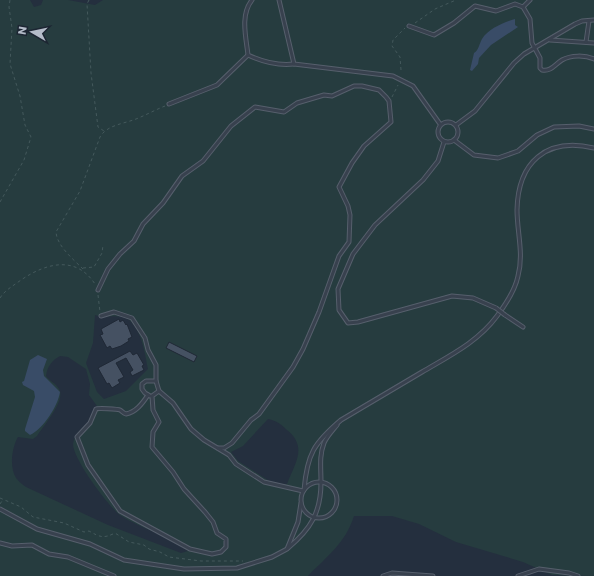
<svg xmlns="http://www.w3.org/2000/svg" width="594" height="576" font-family="Poppins,sans-serif">
<style>
.green{fill:#263c3f;fill-rule:evenodd}
.water{fill:#394c67}
.building{fill:#455162;stroke:#1f2835}
.lines{fill:none;stroke-linecap:round;stroke-linejoin:round}
.service-casing{stroke:#565f6c;stroke-width:5}
.path{stroke:#44595c;stroke-width:1;stroke-dasharray:3 3;stroke-linecap:butt}
.service{stroke:#38414e;stroke-width:3}
.service-bridge-casing{stroke:#565f6c;stroke-width:5;stroke-linecap:butt}
.service-bridge{stroke:#38414e;stroke-width:3}
</style>
<rect width="100%" height="100%" fill="#242f3e"/>
<!-- green -->
<path class="green" d="M0 0H30L34 7 41 5 43 0H68L95 5 103 0H594V576L552 575 523 562 456 542 419 524 392 516H354C345 544 327 556 308 576H0ZM95 315C104 318 114 315 123 317 141 322 145 354 148 369L126 391 104 399 97 392 86 363 93 343ZM60 356 68 357 86 369 90 384 89 395 97 406C93 410 94 416 91 420 86 428 74 433 73 444 73 459 108 506 120 515 141 529 168 535 188 551L181 553 108 525 26 487C23 485 19 482 16 478 9 467 12 447 18 437L33 439 37 436C44 425 66 400 59 389 56 383 49 381 46 376 47 367 52 360 60 356ZM268 419C277 421 281 424 287 430 308 447 295 463 287 484H274L238 461 231 452 243 446Z"/>
<!-- water -->
<g class="water">
<path d="M515 19V25L518 27 491 45 479 58 478 64 472 71 470 70 474 53C479 50 479 44 482 39 488 29 504 22 515 19Z"/>
<path d="M38 355 47 359 43 370 44 376 60 392C58 406 43 429 30 435L25 431V429L35 397 34 391 23 385 22 382 24 381 30 360Z"/>
</g>
<!-- building -->
<g class="building">
<path d="M119 319 120 322 123 320 126 325 127 324 132 337 128 339 129 341 121 346 112 349 110 346 107 348 100 335 103 334 101 329Z"/>
<path d="M169 342 197 356 194 362 166 348Z"/>
<path d="M130 351 133 355 137 353 144 365 142 366 144 370 132 376 130 372 133 370 126 358 116 363 124 377 118 380 120 383 112 388 109 383 107 384 98 368Z"/>
</g>
<g class="lines">
<defs>
<g id="service">
<path d="M252 0C240 15 246 37 248 55 263 62 277 66 294 64"/>
<path d="M279 0 294 64 393 76 413 86 440 124"/>
<path d="M530 0 523 7 530 19 532 43 540 58V68L542 70C551 72 555 64 562 60 571 55 585 55 594 59"/>
<path d="M409 26 434 35 454 23 475 6 496 11 515 4 523 7"/>
<path d="M550 40 594 43"/>
<path d="M586 42 589 21"/>
<path d="M169 104 217 85 248 55"/>
<circle cx="448" cy="132" r="10"/>
<path d="M456 125 475 111 514 63 524 54 575 24 582 21 594 20"/>
<path d="M454 140 474 155 498 158 518 151 537 135 554 127 579 126 594 129"/>
<path d="M444 142 438 161 423 180 375 225 353 254 338 289 339 310 348 323 358 322 452 296 473 298 496 308"/>
<path d="M98 290 108 269 120 254 134 241 143 224 163 203 182 176 203 161 231 126 255 107 284 112 297 103 324 95 332 96 354 86H362L379 90 386 97 389 101 391 122 364 146 352 163 339 187 348 206 350 215 349 242 339 256 319 312 303 349 293 367 259 414 251 420 232 443 224 448H218"/>
<path d="M505 315 523 327"/>
<path d="M101 316 114 312 132 318 145 338 148 350 156 365V381L159 391 173 403 191 429 204 440 229 455 236 464 264 482 303 491"/>
<path d="M148 395C142 404 136 412 126 414 123 413 122 411 120 410 118 409 97 408 96 409L90 423 77 437 88 465 120 511 190 549 212 554 221 552 226 547V539L217 533 213 522 205 512 184 489 173 472 152 447 153 432 159 422 153 410 152 396 159 391"/>
<path d="M150 396 145 393 142 389V384L146 381H156"/>
<circle cx="319" cy="500" r="18"/>
<path d="M304 490C307 454 314 443 341 420 368 404 395 388 422 372 449 356 478 342 497 316 506 304 515 291 518 276 524 254 517 232 517 210 518 162 546 137 594 148"/>
<path d="M0 509 37 529 90 544 124 560 184 569 237 568 272 557 287 549 298 522 301 503"/>
<path d="M0 543 12 546 32 545 49 554 68 557 114 576"/>
<path d="M288 548C311 529 321 512 321 482 321 468 319 456 324 443 327 436 333 430 337 425"/>
<path d="M383 576 392 573 433 576"/>
<path d="M518 576 539 569 569 573 578 576"/>
</g>
</defs>
<!-- service casing -->
<use href="#service" class="service-casing"/>
<!-- path -->
<g class="path">
<path d="M89 0 87 4 91 73 98 127 104 131"/>
<path d="M415 23 435 9 456 0"/>
<path d="M401 70 400 57 392 46 393 40 405 28"/>
<path d="M392 97 398 85"/>
<path d="M0 202 24 160 31 137 25 125 20 96 10 64 12 28 9 7 10 0"/>
<path d="M83 268 94 267 102 253 103 245"/>
<path d="M83 269C73 259 57 246 56 232L80 191 100 137C107 125 123 124 136 119 146 115 155 110 165 106"/>
<path d="M98 295 100 312"/>
<path d="M0 298C5 290 13 286 21 280 46 263 76 255 95 284"/>
<path d="M0 498 21 507 33 517 64 523 84 532 89 531C100 537 103 539 115 533L129 542 144 545 149 549 160 552 169 557 201 561H243"/>
<path d="M0 504 2 501"/>
</g>
<!-- service -->
<use href="#service" class="service"/>
<defs>
<path id="service-bridge" d="M496 308 505 315"/>
</defs>
<!-- service-bridge casing -->
<use href="#service-bridge" class="service-bridge-casing"/>
<!-- service-bridge -->
<use href="#service-bridge" class="service-bridge"/>
</g>
<!-- north arrow -->
<g transform="translate(32 32) rotate(279)" stroke="#1d2633" stroke-width="3" paint-order="stroke">
<path d="M0-3L7 15L0 10L-7 15Z" fill="#b4bcc9"/>
<text y="-6" font-size="11" font-weight="bold" text-anchor="middle" fill="#b4bcc9">N</text>
</g>
</svg>
